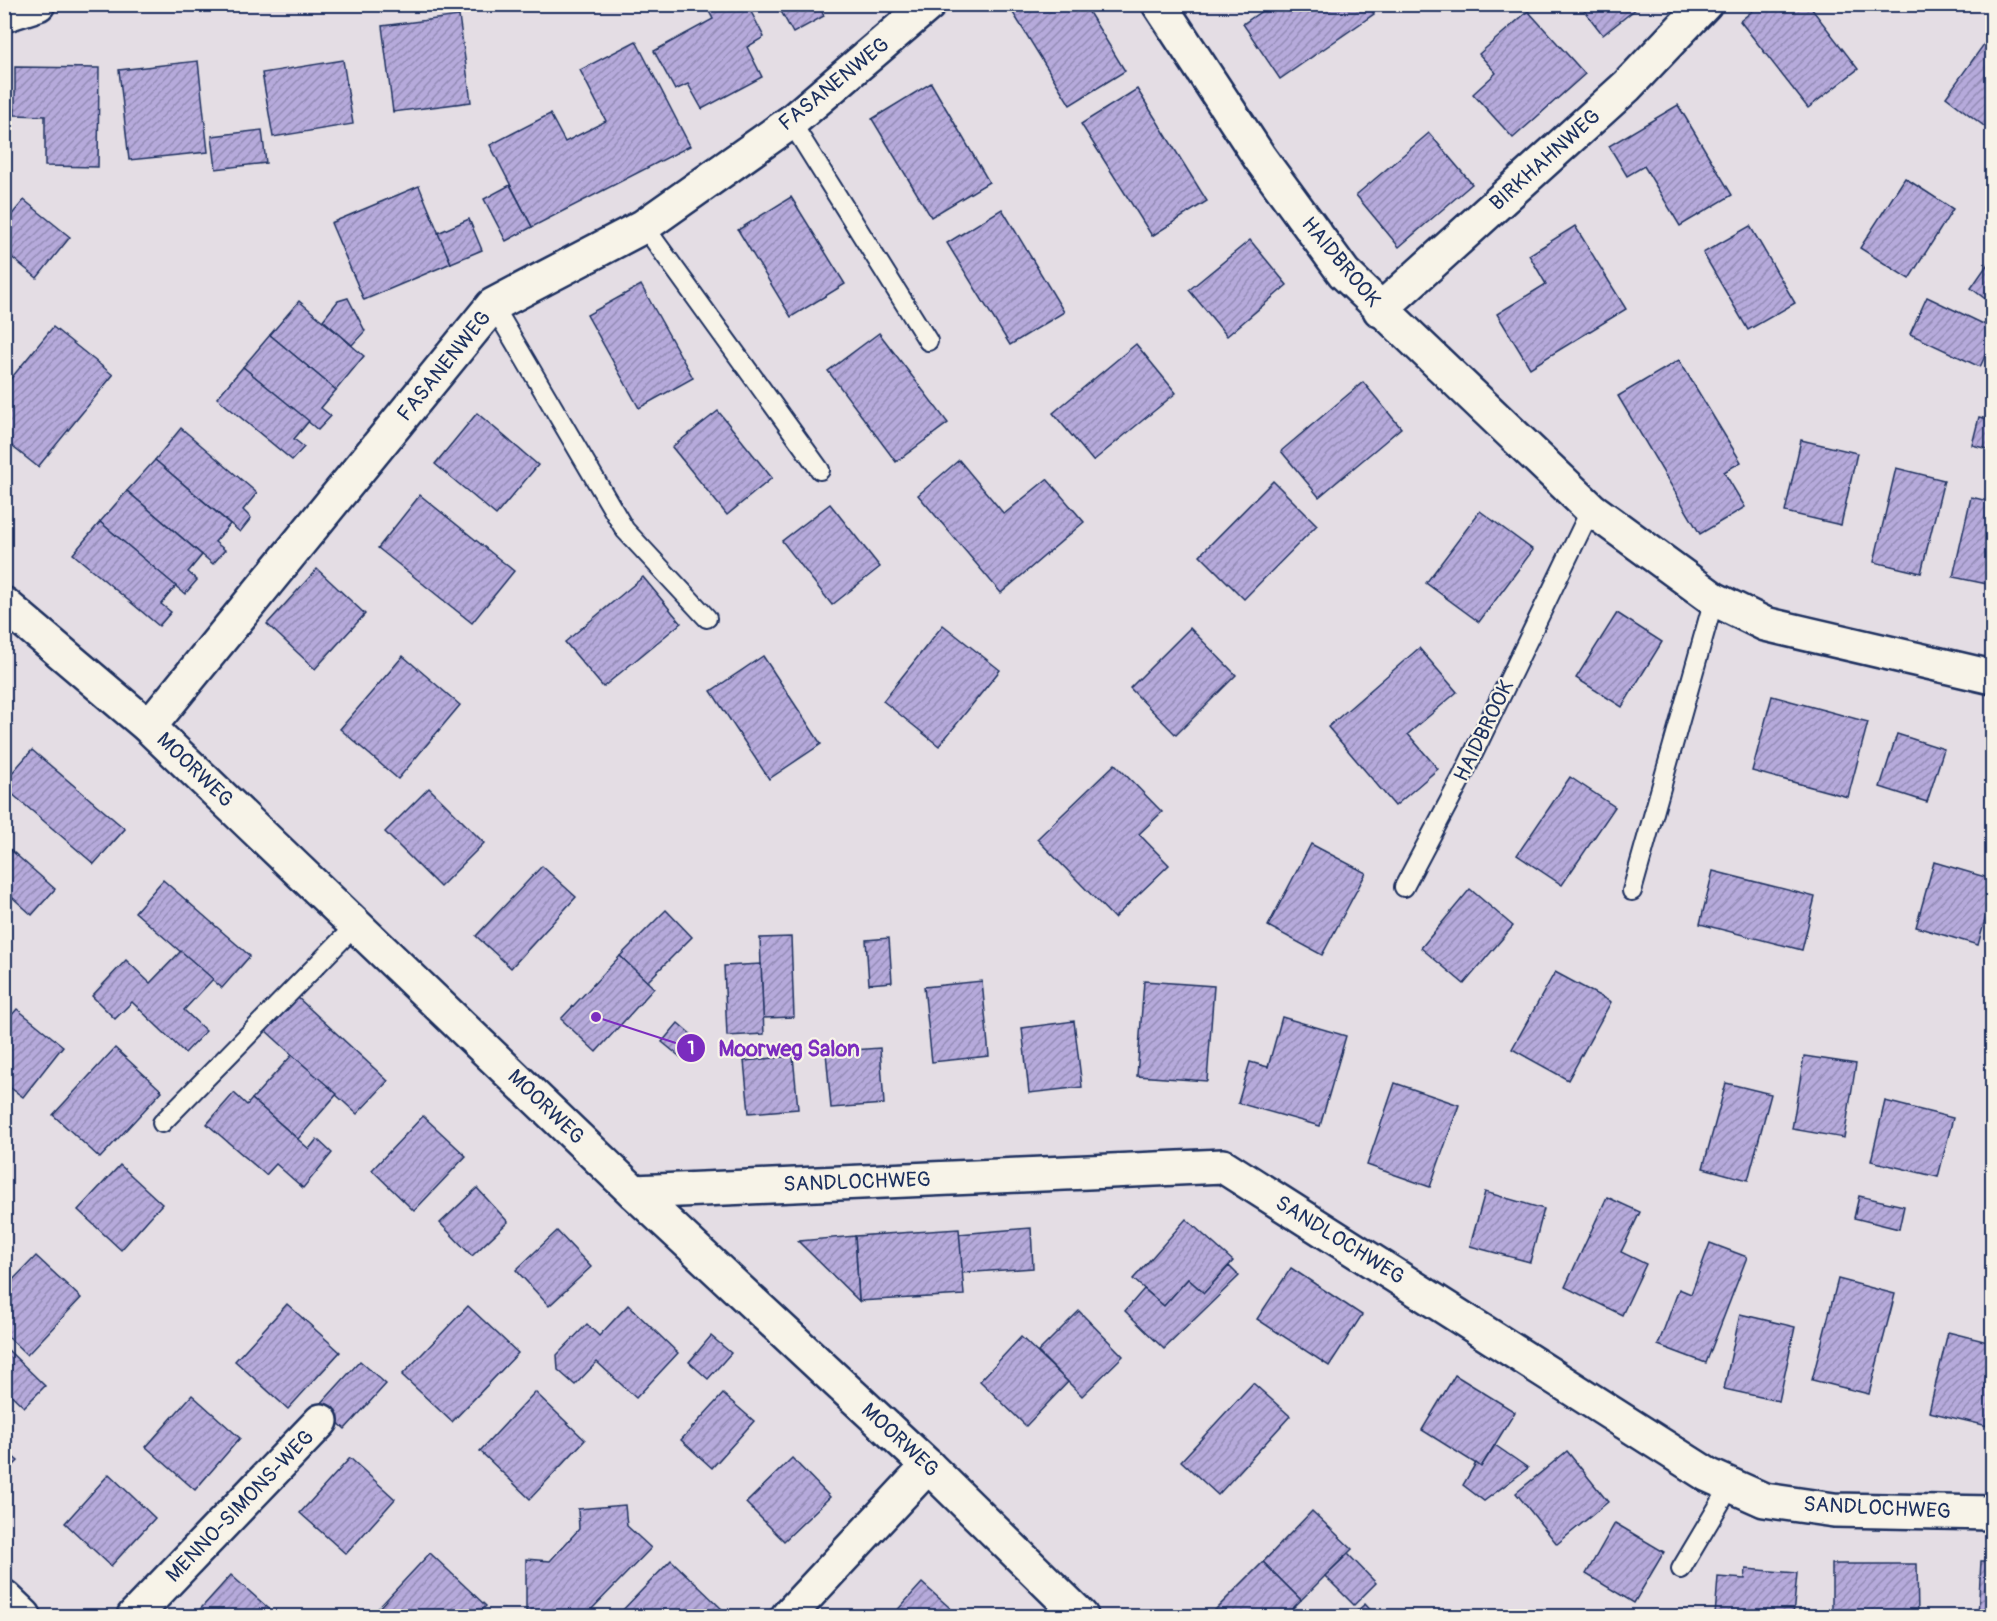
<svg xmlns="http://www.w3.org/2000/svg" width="1997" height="1621" font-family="Pangolin,sans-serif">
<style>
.building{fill:url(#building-hatch);stroke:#1b2f5e;stroke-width:1.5}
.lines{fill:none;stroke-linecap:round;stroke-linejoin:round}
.lane-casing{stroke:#1b2f5e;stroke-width:22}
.street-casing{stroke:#1b2f5e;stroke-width:38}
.secondary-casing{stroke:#1b2f5e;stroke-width:38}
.lane{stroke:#f7f3e8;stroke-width:18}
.street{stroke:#f7f3e8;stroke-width:33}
.secondary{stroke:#f7f3e8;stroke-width:33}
.labels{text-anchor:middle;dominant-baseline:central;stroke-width:4.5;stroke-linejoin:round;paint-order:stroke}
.street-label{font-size:21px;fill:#1b2f5e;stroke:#f7f3e8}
.leader{fill:none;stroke:#7b2cbf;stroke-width:2}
.callout-dot{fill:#7b2cbf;stroke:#f7f3e8;stroke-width:2}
.mark-label{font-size:18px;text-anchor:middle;font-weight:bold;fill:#fff}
.callout-label{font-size:22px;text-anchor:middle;font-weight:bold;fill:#7b2cbf;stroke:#f7f3e8;stroke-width:4.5;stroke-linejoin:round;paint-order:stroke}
</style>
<defs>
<pattern id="building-hatch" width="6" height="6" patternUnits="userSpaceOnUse" patternTransform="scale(1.5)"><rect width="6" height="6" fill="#b6aadb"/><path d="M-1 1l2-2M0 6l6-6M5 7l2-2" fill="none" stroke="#938bb5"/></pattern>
</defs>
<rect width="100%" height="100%" fill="#e4dde4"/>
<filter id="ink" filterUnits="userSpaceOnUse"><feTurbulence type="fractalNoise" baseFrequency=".0167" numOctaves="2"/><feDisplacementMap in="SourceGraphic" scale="12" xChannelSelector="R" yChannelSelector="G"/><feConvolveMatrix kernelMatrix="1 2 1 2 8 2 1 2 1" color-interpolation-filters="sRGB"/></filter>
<g filter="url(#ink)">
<!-- building -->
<g class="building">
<path d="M705 4H747L764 37 747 47 762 77 702 109 688 84 675 90 654 51 713 19Z"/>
<path d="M777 4H818L824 16 793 33Z"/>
<path d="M1015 4H1084L1125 71 1070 105 1010 8Z"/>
<path d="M1272 4H1368L1374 14 1280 79 1243 24Z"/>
<path d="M1579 4H1642L1603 35Z"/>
<path d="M1761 4H1808L1858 69 1808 108 1740 21Z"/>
<path d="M1528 11 1585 74 1513 138 1473 94 1496 73 1479 54Z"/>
<path d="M459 16 471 102 393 112 382 26Z"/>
<path d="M1992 33V132L1946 97Z"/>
<path d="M636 41 690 146 532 227 490 145 550 114 565 142 606 121 580 70Z"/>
<path d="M343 60 353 124 273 137 262 73Z"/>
<path d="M198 61 208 152 129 160 119 70Z"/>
<path d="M15 67 99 68 98 167 45 166V116L15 115Z"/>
<path d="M931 83 989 182 931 217 872 119Z"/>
<path d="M1137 89 1207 201 1152 236 1081 124Z"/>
<path d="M1678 105 1732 195 1680 226 1644 166 1627 176 1609 146Z"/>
<path d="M262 130 266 163 216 169 212 136Z"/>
<path d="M1429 133 1472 184 1399 247 1356 195Z"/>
<path d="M1905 178 1953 209 1909 279 1860 248Z"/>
<path d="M510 185 532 227 506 241 484 199Z"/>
<path d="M419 186 451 263 364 300 331 223Z"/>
<path d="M791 197 845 284 791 317 738 230Z"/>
<path d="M24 200 70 237 37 278 4 251V224Z"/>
<path d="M1002 209 1064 312 1010 345 947 243Z"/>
<path d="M469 219 482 250 451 263 438 233Z"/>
<path d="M1575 226 1626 309 1530 368 1497 314 1546 284 1529 255Z"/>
<path d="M1750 226 1795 303 1748 330 1703 253Z"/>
<path d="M1250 240 1287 285 1227 336 1189 290Z"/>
<path d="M1992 258V304L1971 288Z"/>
<path d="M641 285 693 378 639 408 587 315Z"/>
<path d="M1927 297 1992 328V341L1980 367 1910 334Z"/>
<path d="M348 298 365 331 352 345 323 320 338 301Z"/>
<path d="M299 301 364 356 336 390 270 335Z"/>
<path d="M53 327 113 375 38 467 4 440V387Z"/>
<path d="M879 333 948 423 896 462 828 371Z"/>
<path d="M270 335 336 390 321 408 331 416 318 430 243 367Z"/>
<path d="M1136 344 1176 393 1093 461 1053 413Z"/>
<path d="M1679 360 1741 462 1724 472 1745 507 1700 534 1618 396Z"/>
<path d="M243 367 309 421 294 439 304 447 292 460 217 398Z"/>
<path d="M1363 382 1401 428 1319 497 1281 451Z"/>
<path d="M718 411 772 478 727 515 672 447Z"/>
<path d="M477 413 538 465 496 515 435 464Z"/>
<path d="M1979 417 1992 420V450L1972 445Z"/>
<path d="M181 428 257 493 243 510 251 518 240 532 155 460Z"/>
<path d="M1801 440 1857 453 1841 525 1785 512Z"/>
<path d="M155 460 230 524 215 542 225 550 213 564 127 491Z"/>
<path d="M959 460 1004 514 1047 479 1084 522 1001 593 918 495Z"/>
<path d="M1896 468 1944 480 1921 573 1874 562Z"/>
<path d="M1273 481 1317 525 1244 599 1200 555Z"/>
<path d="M127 491 202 555 188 572 197 580 185 594 100 522Z"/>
<path d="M420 495 514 571 472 623 378 548Z"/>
<path d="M1971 497 1992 502V585L1953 577Z"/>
<path d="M830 504 880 567 832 605 782 541Z"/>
<path d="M1480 511 1533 550 1479 622 1426 583Z"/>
<path d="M100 522 176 586 161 604 171 612 159 626 73 554Z"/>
<path d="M317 569 365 614 315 669 267 624Z"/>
<path d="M643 577 681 623 603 687 565 642Z"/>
<path d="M1617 613 1662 642 1622 707 1576 678Z"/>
<path d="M943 625 1000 670 939 746 883 701Z"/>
<path d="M1190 628 1236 675 1176 735 1130 688Z"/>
<path d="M1419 648 1457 692 1408 734 1438 769 1395 806 1328 727Z"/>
<path d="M403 656 460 705 398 779 340 729Z"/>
<path d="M763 656 821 744 769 779 711 691Z"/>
<path d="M1772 696 1868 722 1848 797 1752 771Z"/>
<path d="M1897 734 1944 749 1927 802 1880 787Z"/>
<path d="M32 750 125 829 94 864 4 787V782Z"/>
<path d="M1115 764 1162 812 1139 834 1169 865 1114 918 1037 839Z"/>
<path d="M1570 777 1615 807 1562 885 1517 855Z"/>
<path d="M429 788 484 843 440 887 385 832Z"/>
<path d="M4 844 55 889 32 915 4 890Z"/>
<path d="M1311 844 1366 873 1322 955 1268 926Z"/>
<path d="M1934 862 1992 879V895L1978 945 1916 927Z"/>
<path d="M542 866 576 897 511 968 476 936Z"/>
<path d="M1713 871 1815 897 1802 950 1700 924Z"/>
<path d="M163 880 250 956 222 988 135 912Z"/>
<path d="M1470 889 1513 926 1464 984 1421 948Z"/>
<path d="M666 910 692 937 647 982 620 956Z"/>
<path d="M791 937 794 1017 763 1018 760 938Z"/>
<path d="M889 938 892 982 869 984 866 940Z"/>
<path d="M181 951 213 979 184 1010 206 1031 185 1053 132 1002 115 1019 92 996 126 960 150 983Z"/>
<path d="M620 956 654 988 596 1052 561 1019Z"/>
<path d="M761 964 764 1034 727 1036 724 966Z"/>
<path d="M1555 972 1611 1002 1568 1080 1512 1049Z"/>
<path d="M982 981 989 1056 932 1062 924 987Z"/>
<path d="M1144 981 1214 986 1207 1081 1137 1076Z"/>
<path d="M296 996 388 1081 357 1114 265 1030Z"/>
<path d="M17 1009 63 1046 23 1097 4 1083V1024Z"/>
<path d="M1282 1017 1346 1036 1320 1126 1238 1103 1250 1062 1268 1067Z"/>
<path d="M1074 1021 1082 1087 1029 1093 1022 1028Z"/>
<path d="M678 1023 700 1042 684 1060 662 1042Z"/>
<path d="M115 1048 162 1091 100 1158 53 1115Z"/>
<path d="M880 1048 884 1104 831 1108 826 1052Z"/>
<path d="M292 1055 337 1094 298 1139 252 1099Z"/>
<path d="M793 1056 798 1109 749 1113 744 1061Z"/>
<path d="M1804 1056 1856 1064 1844 1138 1792 1129Z"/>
<path d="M1395 1083 1459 1105 1430 1187 1367 1165Z"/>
<path d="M1726 1083 1771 1094 1748 1180 1703 1168Z"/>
<path d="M234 1093 247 1105 252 1099 309 1149 317 1139 332 1153 303 1188 276 1164 266 1175 207 1124Z"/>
<path d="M1885 1101 1953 1118 1938 1177 1871 1161Z"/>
<path d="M423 1116 466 1156 414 1211 372 1170Z"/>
<path d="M120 1165 162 1204 121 1250 78 1210Z"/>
<path d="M477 1188 508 1222 472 1256 440 1223Z"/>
<path d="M1485 1192 1544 1209 1530 1262 1470 1246Z"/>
<path d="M1859 1196 1904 1206 1899 1229 1854 1218Z"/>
<path d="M1607 1197 1640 1212 1621 1252 1646 1264 1622 1315 1565 1287Z"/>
<path d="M1186 1219 1233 1261 1204 1293 1188 1279 1164 1306 1133 1279Z"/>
<path d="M1031 1228 1033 1268 962 1273 959 1234Z"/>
<path d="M959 1229 964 1295 859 1301 855 1236Z"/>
<path d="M557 1231 591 1267 549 1306 516 1270Z"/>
<path d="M855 1236 859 1301 798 1241Z"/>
<path d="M1710 1243 1747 1257 1706 1363 1658 1345 1679 1289 1691 1294Z"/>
<path d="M36 1256 81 1298 27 1355 4 1333V1289Z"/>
<path d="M1229 1266 1239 1276 1164 1349 1125 1311 1144 1289 1164 1306 1188 1279 1204 1293Z"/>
<path d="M1291 1268 1362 1315 1329 1366 1257 1319Z"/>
<path d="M1838 1279 1895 1294 1869 1394 1812 1380Z"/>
<path d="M287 1304 340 1352 288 1409 235 1361Z"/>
<path d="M628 1305 678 1353 636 1398 597 1362 575 1385 558 1370 557 1355 587 1324 599 1336Z"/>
<path d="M468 1306 518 1353 452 1422 402 1375Z"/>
<path d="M1079 1311 1123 1356 1082 1396 1038 1352Z"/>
<path d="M1740 1314 1795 1327 1779 1401 1724 1389Z"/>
<path d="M1948 1332 1992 1343V1427L1929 1412Z"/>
<path d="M711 1336 731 1353 708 1379 689 1362Z"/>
<path d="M1021 1337 1068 1382 1026 1426 980 1381Z"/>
<path d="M7 1349 45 1386 24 1407 4 1388V1352Z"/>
<path d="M360 1361 386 1384 345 1429 319 1406Z"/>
<path d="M1455 1375 1515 1412 1481 1467 1422 1430Z"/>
<path d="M1253 1383 1290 1416 1218 1495 1181 1461Z"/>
<path d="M535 1392 585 1440 530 1499 480 1451Z"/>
<path d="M723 1394 754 1421 712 1468 681 1440Z"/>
<path d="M192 1395 240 1438 195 1490 146 1447Z"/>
<path d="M1495 1445 1528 1468 1484 1501 1463 1485 1476 1463 1481 1467Z"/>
<path d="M4 1449 18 1461 4 1475Z"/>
<path d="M1567 1451 1608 1502 1557 1544 1516 1493Z"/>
<path d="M350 1458 395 1499 346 1554 300 1513Z"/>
<path d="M792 1458 830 1497 784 1541 746 1503Z"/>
<path d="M109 1474 155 1518 111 1566 65 1523Z"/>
<path d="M625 1505 627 1526 651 1548 585 1616H557L552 1611H526V1559L550 1561 579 1529 578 1509Z"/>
<path d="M1312 1511 1352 1549 1301 1600 1263 1562Z"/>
<path d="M1615 1523 1664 1552 1634 1603 1586 1574Z"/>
<path d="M430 1553 486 1606 476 1616H378L374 1613Z"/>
<path d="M1348 1554 1376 1583 1354 1605 1325 1576Z"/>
<path d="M671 1560 725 1612 721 1616H617Z"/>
<path d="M1981 1561H1992V1616H1978Z"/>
<path d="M1263 1562 1301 1600 1285 1616H1220L1214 1611Z"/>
<path d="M1832 1564H1917L1918 1616H1832Z"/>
<path d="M1746 1569 1797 1573 1793 1616H1715L1718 1577 1745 1579Z"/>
<path d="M231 1575 277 1616H194Z"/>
<path d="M922 1583 959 1616H892Z"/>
<path d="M1365 1604 1376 1616H1351Z"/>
</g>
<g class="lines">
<defs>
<g id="lane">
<path d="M791 122 928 341"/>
<path d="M644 226 820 470"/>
<path d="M493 305 625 530 707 618"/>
<path d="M1404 887 1461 779 1591 509"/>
<path d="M1632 891 1714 599"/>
<path d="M162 1123 356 925"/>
<path d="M1681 1569 1731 1485"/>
</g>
<g id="street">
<path d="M1159 4 1260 158 1344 273 1591 509 1714 599 1765 624 1992 677"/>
<path d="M4 15 38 4"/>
<path d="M1380 310 1627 86 1705 4"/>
<path d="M149 727 493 305 644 226 791 122 929 4"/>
<path d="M634 1192 1223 1166 1708 1475 1764 1500 1834 1510 1992 1513"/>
<path d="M4 1597 24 1616"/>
<path d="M134 1616 321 1421"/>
<path d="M788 1616 928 1466"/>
</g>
<path id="secondary" d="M4 604 149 727 634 1192 928 1466 1081 1616"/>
</defs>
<!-- lane casing -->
<use href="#lane" class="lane-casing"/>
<!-- street casing -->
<use href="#street" class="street-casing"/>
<!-- secondary casing -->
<use href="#secondary" class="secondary-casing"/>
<!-- lane -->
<use href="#lane" class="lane"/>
<!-- street -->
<use href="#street" class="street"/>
<!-- secondary -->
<use href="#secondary" class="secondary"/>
</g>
</g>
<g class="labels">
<!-- street labels -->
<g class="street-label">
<text transform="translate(834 84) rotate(-39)">FASANENWEG</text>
<text transform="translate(1545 160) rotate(-42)">BIRKHAHNWEG</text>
<text transform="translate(1341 262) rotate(50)">HAIDBROOK</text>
<text transform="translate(444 366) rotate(-51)">FASANENWEG</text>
<text transform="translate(1484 731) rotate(-64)">HAIDBROOK</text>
<text transform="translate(195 770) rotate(44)">MOORWEG</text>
<text transform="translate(546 1107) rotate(44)">MOORWEG</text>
<text transform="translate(857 1182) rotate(-2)">SANDLOCHWEG</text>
<text transform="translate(1340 1240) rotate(32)">SANDLOCHWEG</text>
<text transform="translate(900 1440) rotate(43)">MOORWEG</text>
<text transform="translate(240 1506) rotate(-46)">MENNO-SIMONS-WEG</text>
<text transform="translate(1877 1508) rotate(3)">SANDLOCHWEG</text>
</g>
</g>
<!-- callouts -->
<path class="leader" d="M596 1017L691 1048"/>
<g class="callout-dot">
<circle cx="596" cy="1017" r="6"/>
<circle cx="691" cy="1048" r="15"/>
</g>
<g class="mark-label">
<text x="691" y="1054">1</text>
</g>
<g class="callout-label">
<text x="789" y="1056">Moorweg Salon</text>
</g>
<!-- margin -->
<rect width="1997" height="1621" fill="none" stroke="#f7f3e8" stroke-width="24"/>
<rect x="12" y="12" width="1973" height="1597" fill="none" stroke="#1b2f5e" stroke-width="2" filter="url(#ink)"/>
</svg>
